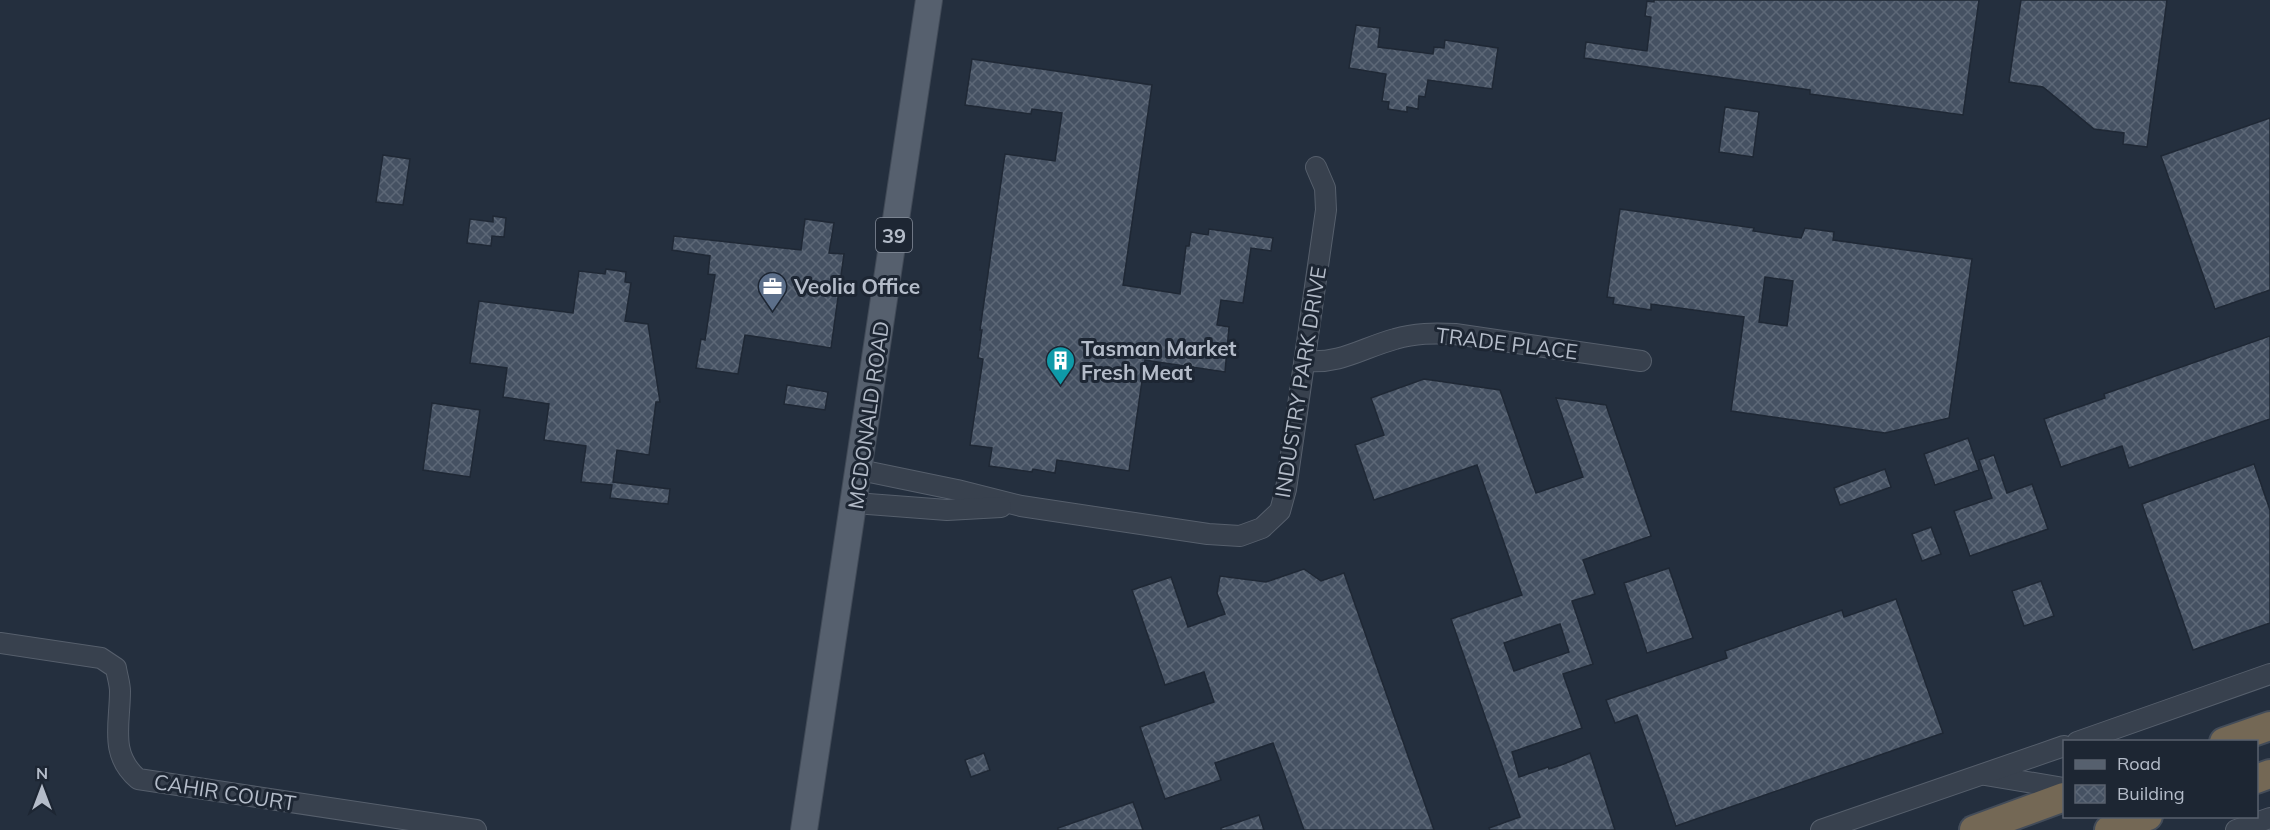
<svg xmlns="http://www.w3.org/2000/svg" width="2270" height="830" font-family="Mulish,sans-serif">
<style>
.building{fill:url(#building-cross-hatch);stroke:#1f2835;stroke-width:1.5;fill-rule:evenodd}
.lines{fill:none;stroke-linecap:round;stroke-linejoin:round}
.minor-casing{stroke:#565f6c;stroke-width:22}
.major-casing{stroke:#414a57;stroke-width:28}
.highway-casing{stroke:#434c59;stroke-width:32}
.minor{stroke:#38414e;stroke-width:20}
.major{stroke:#56606e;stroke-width:26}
.highway{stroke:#746855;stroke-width:28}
.labels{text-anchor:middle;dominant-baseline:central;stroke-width:6;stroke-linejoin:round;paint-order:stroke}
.shield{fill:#1d2633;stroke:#878f9c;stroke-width:1.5}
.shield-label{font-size:20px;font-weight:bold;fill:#b4bcc9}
.poi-label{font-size:21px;font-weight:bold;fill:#b4bcc9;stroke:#1d2633;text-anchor:start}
.street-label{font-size:21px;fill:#b4bcc9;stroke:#1d2633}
</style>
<defs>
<pattern id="building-cross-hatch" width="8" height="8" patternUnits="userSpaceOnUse" patternTransform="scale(1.5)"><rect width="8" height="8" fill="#455162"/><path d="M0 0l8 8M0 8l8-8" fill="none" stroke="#5d6877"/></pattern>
</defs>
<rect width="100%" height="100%" fill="#242f3e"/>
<!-- building -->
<g class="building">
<path d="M1654 0H1979L1963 115 1810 94V90L1584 58 1586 42 1647 51 1651 17 1645 16 1647 1 1654 2Z"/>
<path d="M2021 0H2167L2147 147 2123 144 2124 133 2094 129 2043 87 2009 82Z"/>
<path d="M1356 25 1380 28 1378 47 1433 54 1434 47 1444 48 1445 40 1498 48 1492 89 1428 80 1425 97 1419 96 1418 109 1407 107V112L1388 109 1389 102 1382 101 1386 74 1349 68Z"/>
<path d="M972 59 1152 85 1123 285 1180 294 1186 246H1189L1191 232 1208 235 1209 229 1273 238 1271 251 1251 248 1243 303 1221 300 1217 325 1229 327 1225 372 1145 360 1129 471 1057 460 1055 473 1033 469 1032 472 989 466 992 448 970 445 983 359 978 358 982 330H980L1005 154 1055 161 1062 113 1032 109 1031 114 965 105Z"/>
<path d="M1725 107 1759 112 1753 157 1719 152Z"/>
<path d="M2270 118V290L2215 309 2161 156Z"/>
<path d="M383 155 410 159 403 205 376 202Z"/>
<path d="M1620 209 1754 228 1753 231 1801 238 1805 228 1834 232 1833 240 1972 259 1949 418 1885 433 1731 411 1744 317 1651 304V310L1613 304 1614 298 1607 297ZM1765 277 1793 281 1787 326 1759 322Z"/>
<path d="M493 216 506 218 504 237 492 236 491 246 467 243 470 219 493 222Z"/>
<path d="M805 219 834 223 829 253 844 254 831 348 745 335 738 374 696 368 701 339 705 340 715 275 708 274 710 256 672 250 674 236 801 250Z"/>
<path d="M606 269 626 272 625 282 631 283 625 321 648 324 660 402H656L649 455 617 450 613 482 670 489 668 504 610 498 612 485 581 482 586 446 544 440 549 404 503 397 507 368 470 363 479 301 573 313 579 271 605 274Z"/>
<path d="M2270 336V419L2129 468 2122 446 2061 467 2044 419 2105 398 2104 394Z"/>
<path d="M1424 379 1500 390 1536 493 1583 477 1556 398 1606 405 1651 536 1583 560 1595 594 1572 601 1593 664 1563 674 1582 728 1512 752 1519 777 1548 767 1549 769 1564 764 1590 753 1615 830H1490L1489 828 1520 817 1451 619 1522 595 1477 465 1374 500 1355 445 1384 435 1371 398ZM1560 624 1569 652 1514 671 1504 643Z"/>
<path d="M787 385 828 392 825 410 784 404Z"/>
<path d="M432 403 480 410 470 477 423 470Z"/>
<path d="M1968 438 1979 470 1935 485 1924 454Z"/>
<path d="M1994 455 2007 493 2032 484 2048 529 1970 556 1954 511 1992 498 1979 460Z"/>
<path d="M2254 464 2270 510V623L2193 650 2142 504Z"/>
<path d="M1885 469 1891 487 1840 505 1834 488Z"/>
<path d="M1931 527 1941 554 1922 561 1912 534Z"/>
<path d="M1669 568 1693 638 1647 653 1624 583Z"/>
<path d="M1304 569 1321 581 1344 573 1434 830H1304L1273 743 1215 763 1221 780 1165 799 1140 727 1214 702 1204 672 1165 685 1132 590 1171 577 1188 627 1225 614 1217 593 1220 576 1266 582Z"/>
<path d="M2041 581 2054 616 2024 626 2012 591Z"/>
<path d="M1896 599 1943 733 1676 826 1637 715 1615 723 1606 700 1727 658 1725 651 1842 610 1844 617Z"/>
<path d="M984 753 990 770 971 777 965 760Z"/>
<path d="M1133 802 1143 830H1058V828Z"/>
<path d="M1259 815 1264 830H1221V828Z"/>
</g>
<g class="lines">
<defs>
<g id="minor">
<path d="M1306 361C1341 364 1362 348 1395 339 1415 333 1434 333 1455 334L1641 361"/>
<path d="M860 470 957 490 1021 506 1208 534 1240 536 1262 528 1280 511 1286 489 1326 210 1325 188 1316 167"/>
<path d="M855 503 947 510 1001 507"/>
<path d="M0 643 101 658 116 668C117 675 120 684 120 691 120 725 109 754 138 779L476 830"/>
<path d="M2077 742 2270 674"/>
<path d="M1985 775 2064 788"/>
<path d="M1821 830 2064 746"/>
<path d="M2236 830 2270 818"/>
</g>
<path id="major" d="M804 830 929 0"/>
<g id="highway">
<path d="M2224 742 2270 726"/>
<path d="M2256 779 2270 774"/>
<path d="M1974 830 2064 797"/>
<path d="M2109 830 2148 816"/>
</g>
</defs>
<!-- minor casing -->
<use href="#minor" class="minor-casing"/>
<!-- major casing -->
<use href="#major" class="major-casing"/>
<!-- highway casing -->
<use href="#highway" class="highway-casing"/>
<!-- minor -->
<use href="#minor" class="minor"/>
<!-- major -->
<use href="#major" class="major"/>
<!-- highway -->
<use href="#highway" class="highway"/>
</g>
<!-- icons -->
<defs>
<symbol id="office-pin" viewBox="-11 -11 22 30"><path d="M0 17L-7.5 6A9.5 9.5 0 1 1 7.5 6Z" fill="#5c6f8a" stroke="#1d2633"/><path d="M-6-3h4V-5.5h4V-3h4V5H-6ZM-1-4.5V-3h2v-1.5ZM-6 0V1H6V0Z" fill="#fff"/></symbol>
<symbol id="building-pin" viewBox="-11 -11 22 30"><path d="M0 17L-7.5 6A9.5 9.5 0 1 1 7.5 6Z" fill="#0f9aa8" stroke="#1d2633"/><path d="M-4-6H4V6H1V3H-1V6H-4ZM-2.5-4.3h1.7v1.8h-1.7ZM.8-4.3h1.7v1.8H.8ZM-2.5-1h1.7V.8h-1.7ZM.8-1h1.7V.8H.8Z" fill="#fff"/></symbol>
</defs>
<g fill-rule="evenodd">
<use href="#office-pin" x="756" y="270" width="33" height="45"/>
<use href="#building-pin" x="1044" y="344" width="33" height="45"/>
</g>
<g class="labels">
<!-- shield labels -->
<rect class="shield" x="876" y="218" width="36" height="34" rx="4.5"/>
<g class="shield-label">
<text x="894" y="235">39</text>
</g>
<!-- poi labels -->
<g class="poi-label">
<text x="794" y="286">Veolia Office</text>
<text x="1081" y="348">Tasman Market<tspan x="1081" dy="24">Fresh Meat</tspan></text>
</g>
<!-- street labels -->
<g class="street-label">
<text transform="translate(1507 343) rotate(7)">TRADE PLACE</text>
<text transform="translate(1300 382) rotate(-81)">INDUSTRY PARK DRIVE</text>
<text transform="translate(868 415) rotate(-82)">MCDONALD ROAD</text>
<text transform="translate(225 792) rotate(9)">CAHIR COURT</text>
</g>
</g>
<!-- legend -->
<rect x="2063" y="740" width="195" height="78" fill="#1d2633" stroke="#59626f" stroke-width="1.5"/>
<rect x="2075" y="760" width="30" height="9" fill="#56606e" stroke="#59626f" stroke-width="1.5"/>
<text x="2117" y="770" font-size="18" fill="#b4bcc9">Road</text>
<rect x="2075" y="785" width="30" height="18" fill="url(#building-cross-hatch)" stroke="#59626f" stroke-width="1.5"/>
<text x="2117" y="800" font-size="18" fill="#b4bcc9">Building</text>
<!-- north arrow -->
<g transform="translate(42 788)" stroke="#1d2633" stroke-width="4.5" paint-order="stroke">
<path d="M0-4.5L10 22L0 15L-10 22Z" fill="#b4bcc9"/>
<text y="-9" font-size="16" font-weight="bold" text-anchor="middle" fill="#b4bcc9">N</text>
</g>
</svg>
